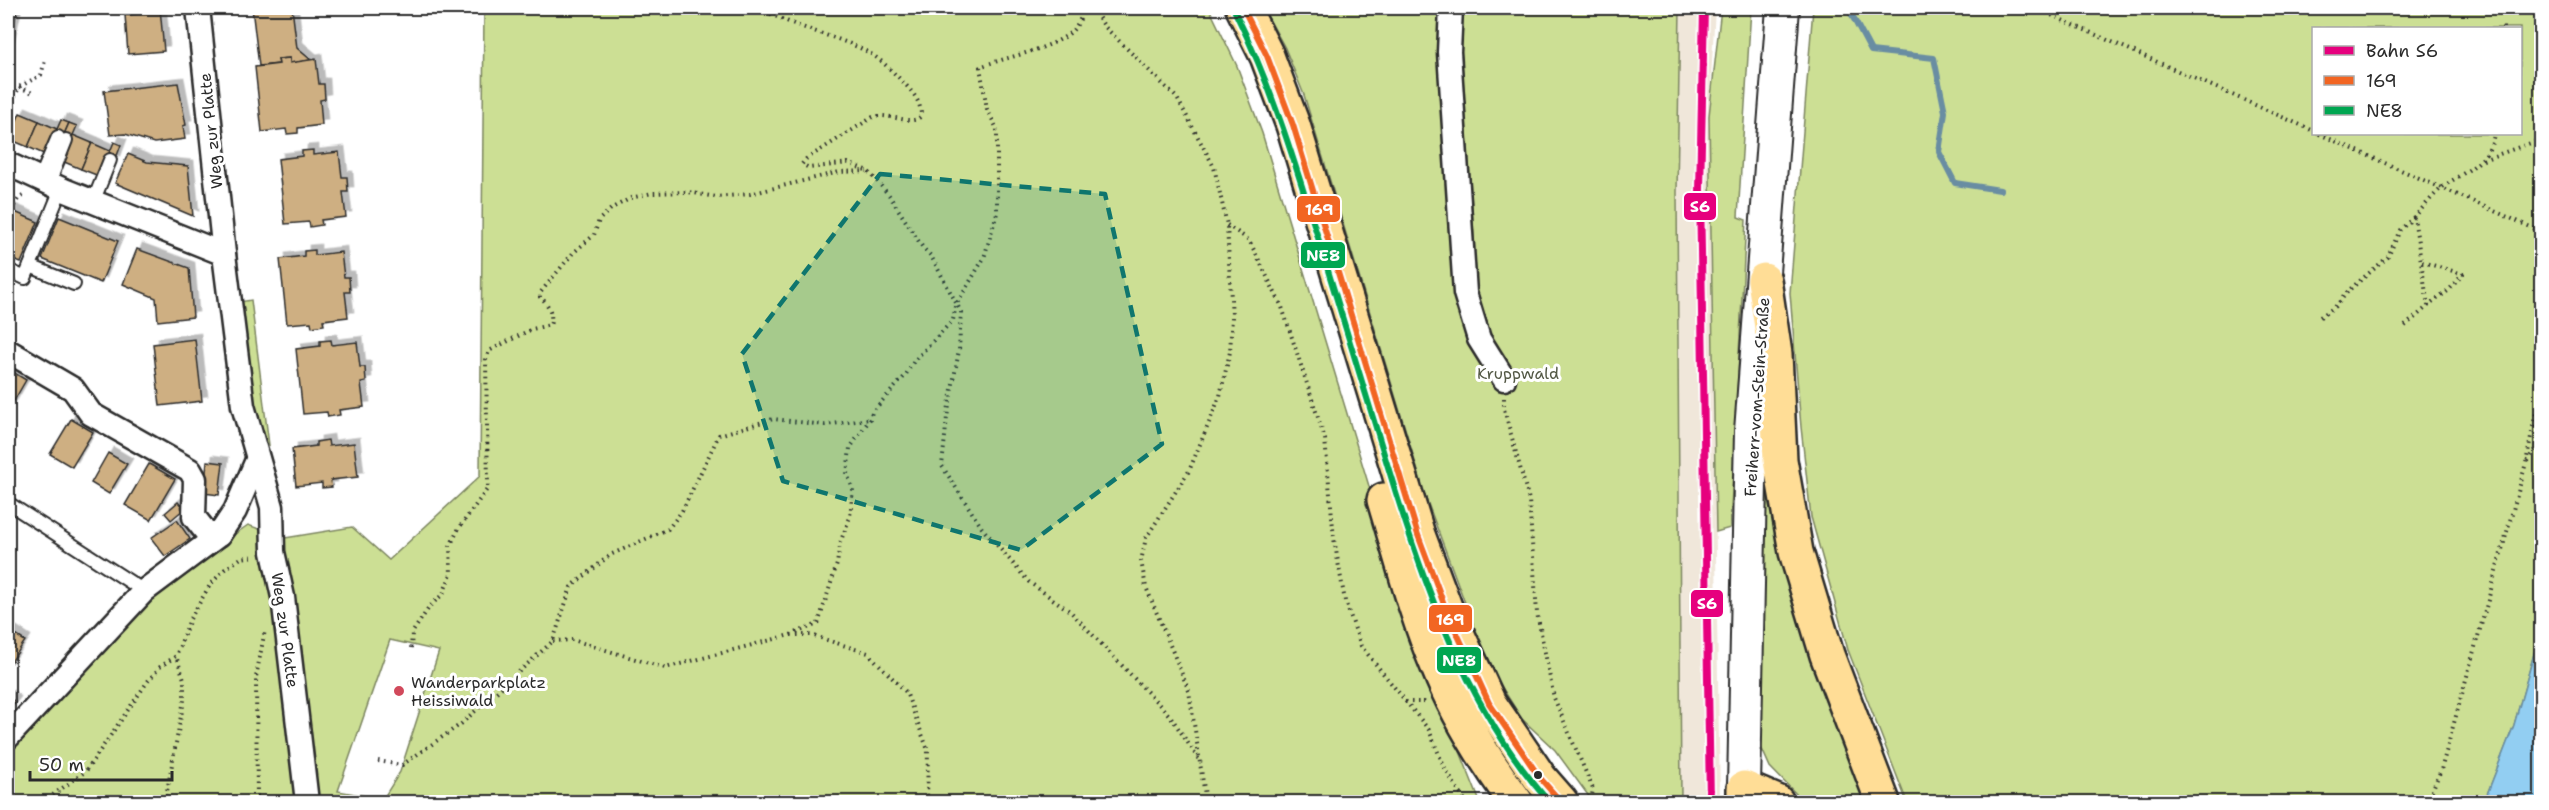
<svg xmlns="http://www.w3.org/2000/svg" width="2549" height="810" font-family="'Shantell Sans',sans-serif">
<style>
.built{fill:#f0e7da}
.green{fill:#ccdf94;stroke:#7c8560;stroke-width:1.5;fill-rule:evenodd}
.water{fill:#92cef2;stroke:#698da2;stroke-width:1.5}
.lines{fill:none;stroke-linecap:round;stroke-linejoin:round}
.stream{stroke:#698da2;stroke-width:6}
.building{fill:#ceaf82;stroke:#2b2b2b;stroke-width:1.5;filter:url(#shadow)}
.service-casing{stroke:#2b2b2b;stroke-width:16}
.minor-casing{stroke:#2b2b2b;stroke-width:27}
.secondary-casing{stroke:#2b2b2b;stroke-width:36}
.primary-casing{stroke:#2b2b2b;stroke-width:38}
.path{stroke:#2b2b2b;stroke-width:4;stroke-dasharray:1.5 4.5;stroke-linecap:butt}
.service{stroke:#fff;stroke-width:12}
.minor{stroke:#fff;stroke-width:22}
.secondary{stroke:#fff;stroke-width:32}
.primary{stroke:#ffdd96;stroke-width:33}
.bus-1-casing{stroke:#fff;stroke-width:10}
.bus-2-casing{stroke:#fff;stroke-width:10}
.bus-1{stroke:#f26522;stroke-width:6}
.bus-2{stroke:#00a651;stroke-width:6}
.rail-1-casing{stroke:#fff;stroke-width:12}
.rail-1{stroke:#e6007e;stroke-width:8}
.marked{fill:#0f766e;fill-opacity:0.2;stroke:#0f766e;stroke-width:4.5;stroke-dasharray:12 8;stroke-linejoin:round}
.poi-dot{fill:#d1495b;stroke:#fff;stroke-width:2}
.bus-dot{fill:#2b2b2b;stroke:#fff;stroke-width:2}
.labels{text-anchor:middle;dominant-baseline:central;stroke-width:6;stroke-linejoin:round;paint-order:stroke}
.street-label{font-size:16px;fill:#2b2b2b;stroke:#fff}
.park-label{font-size:16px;fill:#535845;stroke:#fff}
.poi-label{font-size:16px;fill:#2b2b2b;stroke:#fff;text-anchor:start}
.line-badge{stroke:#fff;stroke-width:2}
.badge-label{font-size:16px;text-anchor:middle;font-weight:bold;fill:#fff}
</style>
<defs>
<filter id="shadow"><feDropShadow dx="5.5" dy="-5.5" stdDeviation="0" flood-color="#0004"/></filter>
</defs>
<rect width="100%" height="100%" fill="#fff"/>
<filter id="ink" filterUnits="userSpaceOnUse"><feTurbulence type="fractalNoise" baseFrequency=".0167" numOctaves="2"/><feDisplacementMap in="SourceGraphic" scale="12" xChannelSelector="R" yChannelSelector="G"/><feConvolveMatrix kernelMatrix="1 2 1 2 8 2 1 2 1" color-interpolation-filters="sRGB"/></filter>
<g filter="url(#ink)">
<!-- built -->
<path class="built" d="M1680 8H1715L1709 116 1720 802H1681L1677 192Z"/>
<!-- green -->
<g class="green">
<path d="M484 8H1209L1237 66 1262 133 1415 638 1480 802H8V749L151 593 248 525 285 538 352 527 389 560 480 476ZM390 640 439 651 400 772 383 799 338 791Z"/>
<path d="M1263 8H1439V68L1453 252 1475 250 1461 50V8H1680L1677 192 1681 802H1593L1555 750 1522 719 1489 667 1427 501 1304 95 1285 48Z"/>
<path d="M1721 8H1751L1738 217 1746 220 1730 528 1716 532 1709 116Z"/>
<path d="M1813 8H2541V629L2514 725 2484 802H1907L1848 650 1811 517 1801 427 1790 293ZM2314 28H2520V134H2314Z"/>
<path d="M251 300 269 445 261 442 251 404 239 302Z"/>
<path d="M1766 417 1874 802H1804L1770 767 1758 740Z"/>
</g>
<!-- water -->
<path class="water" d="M2541 629V802H2484L2514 725Z"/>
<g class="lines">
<!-- stream -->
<path class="stream" d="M1848 8 1871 51 1934 58 1945 112 1939 152 1955 183 2000 190"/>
</g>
<!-- building -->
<g class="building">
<path d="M8 8 17 9 8 49Z"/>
<path d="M135 8H160L164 51 128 54 125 15 136 14Z"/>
<path d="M252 8H292L297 48 311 60 290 63V58L278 59 279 64 259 66Z"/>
<path d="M290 58V63L316 59 319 84H324L325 99 320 100 322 125 298 128V133L287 134 286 129 262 132 255 67 279 64 278 59Z"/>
<path d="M178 83 186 125 183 126 185 139 154 143 125 134 110 135 104 91Z"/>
<path d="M20 113 39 121 28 147 9 139Z"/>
<path d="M61 120 69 123 62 139 54 136Z"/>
<path d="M39 121 57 129 46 155 28 147Z"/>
<path d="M69 123 77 126 70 142 62 139Z"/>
<path d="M73 135 92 143 81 169 62 161Z"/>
<path d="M114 142 121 145 115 161 107 159Z"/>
<path d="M92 143 110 151 99 176 81 169Z"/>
<path d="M313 150V155L339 152 342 177H347L348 192H343L346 217 321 220 322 225 310 227 309 222 285 224 278 159 302 156V151Z"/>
<path d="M128 154 147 162 188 166 193 216 115 183Z"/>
<path d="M8 209 38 222 21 263 8 258Z"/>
<path d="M59 217 118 241 101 283 42 259Z"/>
<path d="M137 249 189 268 193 317 158 321 156 298 123 284Z"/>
<path d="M315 250V255L341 252 344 277H349L350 292H345L348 317 323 320 324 325 312 327 311 322 287 324 280 259 304 256V251Z"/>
<path d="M195 339 202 401 160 406 153 344Z"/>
<path d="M331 340 332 345 357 342 360 367H365L366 382 361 383 364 407 339 410 340 415 328 417 327 412 303 414 296 349 320 346V341Z"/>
<path d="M8 369 26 380 11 406 8 404Z"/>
<path d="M71 419 93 432 72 467 50 454Z"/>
<path d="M328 440 329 446 354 443 358 477 331 480 332 487 322 488V483L296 486 292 449 316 446V442Z"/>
<path d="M108 453 127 464 109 494 91 483Z"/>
<path d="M207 461 223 463 219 495 204 493Z"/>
<path d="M149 464 175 479 151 520 125 505Z"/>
<path d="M178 502 184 509 171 520 165 513Z"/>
<path d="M177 520 190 539 165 556 151 538Z"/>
<path d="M8 630 25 641 8 667Z"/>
<path d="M8 696 15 702 8 711Z"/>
</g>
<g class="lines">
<defs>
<g id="service">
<path d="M40 179 58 137"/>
<path d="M49 183 66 140"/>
<path d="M93 202 110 160"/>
<path d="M30 266 74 284"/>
<path d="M8 270 25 278 61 189"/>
<path d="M8 503 144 591"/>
</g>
<g id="minor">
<path d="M198 8 224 254 243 406 272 507 273 552 283 597 307 802"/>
<path d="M1451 8 1449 52 1465 293 1479 339 1504 379"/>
<path d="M8 164 64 190 224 254"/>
<path d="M8 351 73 389 91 414 190 470 195 479 194 517 206 532 219 535"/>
<path d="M8 737 144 591 219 535 235 511 257 460"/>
</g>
<path id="secondary" d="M1744 788 1751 431 1783 8"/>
<g id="primary">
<path d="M1243 8 1267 56 1293 125 1418 535 1445 607 1489 703 1540 778 1561 802"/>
<path d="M1764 280 1775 354 1780 460 1796 552 1827 655 1883 802"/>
<path d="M1384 500C1401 556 1415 613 1438 667 1457 715 1485 760 1516 802"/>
<path d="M1744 802V788L1777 802"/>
</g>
</defs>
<!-- service casing -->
<use href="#service" class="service-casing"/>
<!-- minor casing -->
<use href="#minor" class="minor-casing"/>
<!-- secondary casing -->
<use href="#secondary" class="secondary-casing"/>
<!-- primary casing -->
<use href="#primary" class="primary-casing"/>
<!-- path -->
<g class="path">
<path d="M760 8C793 28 832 34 866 51 880 58 894 73 905 84 914 94 921 102 921 116 912 127 889 112 873 117L806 159 802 164 809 168 848 163 868 171 889 195 923 248 931 256 961 312 959 350 947 417 942 466 982 528 1029 582 1071 612 1171 717 1201 763"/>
<path d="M1092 8 1105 27 1177 98 1214 167 1227 225 1232 318 1230 352 1220 396 1189 471 1146 538 1141 561 1146 587 1189 691 1206 802"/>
<path d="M2035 8 2314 131"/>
<path d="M2503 28V25"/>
<path d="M19 87 33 93"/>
<path d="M8 114 19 87 41 75 45 61"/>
<path d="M2319 134 2542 232"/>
<path d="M2483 160 2542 139"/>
<path d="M11 211 18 199 26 194"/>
<path d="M1227 225 1249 240 1282 307 1325 439 1334 539 1345 601 1361 646 1429 730 1445 769 1466 802"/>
<path d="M2422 262 2463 274 2448 291 2428 306"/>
<path d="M2320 317 2336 306 2349 290 2388 257 2400 230 2414 217"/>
<path d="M2405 326 2428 306 2414 217C2424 207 2433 195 2444 186 2465 171 2490 162 2494 134"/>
<path d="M1504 398V409L1529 500 1537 613 1554 698 1593 789 1591 802"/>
<path d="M2527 461 2542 439"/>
<path d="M791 635H811L868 653 906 692 928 750 927 802"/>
<path d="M553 641 573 640 665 668 790 635 818 624 837 564 840 543 850 517 853 489 847 474 850 448 870 419 872 412 905 376 914 361 953 320 956 305 984 258 997 213V129L987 109 980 67C1005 57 1054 49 1072 31 1078 25 1082 15 1086 8"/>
<path d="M411 648 412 633 430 606 443 594 451 574 450 546 459 528 488 488 486 360 489 351 532 329 550 325C554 315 548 303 540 297V293L573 253 594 235 599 220 612 208 631 198 652 193 688 192 716 197 750 194 839 172 867 171"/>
<path d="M1405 702H1424L1427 705"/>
<path d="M378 761 402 765 461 724 553 641 571 587 610 555 668 529 682 511 719 435 773 419 825 425 870 419"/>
<path d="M43 802 86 771 148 681 160 667 176 656 190 619 210 585 225 569 241 558 255 556"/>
<path d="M165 802 184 700V679L176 656"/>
<path d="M257 802 256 677 265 630"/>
<path d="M2427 802 2441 770 2526 463 2535 416 2542 402"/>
</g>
<!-- service -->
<use href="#service" class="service"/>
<!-- minor -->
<use href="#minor" class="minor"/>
<!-- secondary -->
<use href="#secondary" class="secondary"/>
<!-- primary -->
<use href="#primary" class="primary"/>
<defs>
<path id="bus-1" d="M1243 8 1267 56 1293 125 1418 535 1445 607 1489 703 1540 778 1561 802"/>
<path id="bus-2" d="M1235 12C1272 86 1295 163 1319 241 1342 316 1365 391 1388 467 1424 586 1466 707 1549 802"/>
</defs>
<!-- bus-1 casing -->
<use href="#bus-1" class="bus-1-casing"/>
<!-- bus-2 casing -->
<use href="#bus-2" class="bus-2-casing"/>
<!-- bus-1 -->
<use href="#bus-1" class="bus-1"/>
<!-- bus-2 -->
<use href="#bus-2" class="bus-2"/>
<defs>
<path id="rail-1" d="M1704 8 1700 190 1710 802"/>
</defs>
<!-- rail-1 casing -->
<use href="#rail-1" class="rail-1-casing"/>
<!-- rail-1 -->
<use href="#rail-1" class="rail-1"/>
</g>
</g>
<!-- marked area -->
<path class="marked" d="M880 174 1105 194 1162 444 1021 550 783 481 742 354Z"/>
<!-- markers -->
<circle class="poi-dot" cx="399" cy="691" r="6"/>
<circle class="bus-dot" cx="1538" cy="775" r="5"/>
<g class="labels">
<!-- street labels -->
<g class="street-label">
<text transform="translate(211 131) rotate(-96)">Weg zur Platte</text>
<text transform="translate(1757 397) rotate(-86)">Freiherr-vom-Stein-Straße</text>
<text transform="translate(285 630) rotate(82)">Weg zur Platte</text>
</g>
<!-- park labels -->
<g class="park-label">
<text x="1518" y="373">Kruppwald</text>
</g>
<!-- poi labels -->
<g class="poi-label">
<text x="411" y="682">Wanderparkplatz<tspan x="411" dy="18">Heissiwald</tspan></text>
</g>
</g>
<g class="line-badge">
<rect x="1683" y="192" width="34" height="29" rx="6" fill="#e6007e"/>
<rect x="1296" y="195" width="45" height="28" rx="6" fill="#f26522"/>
<rect x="1300" y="241" width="46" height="28" rx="6" fill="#00a651"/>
<rect x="1690" y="589" width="34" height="29" rx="6" fill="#e6007e"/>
<rect x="1428" y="604" width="45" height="29" rx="6" fill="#f26522"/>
<rect x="1436" y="646" width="46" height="28" rx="6" fill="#00a651"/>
</g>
<g class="badge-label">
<text x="1700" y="212">S6</text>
<text x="1319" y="215">169</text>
<text x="1323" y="261">NE8</text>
<text x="1707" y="609">S6</text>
<text x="1450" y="625">169</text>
<text x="1459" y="666">NE8</text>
</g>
<!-- margin -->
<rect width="2549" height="810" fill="none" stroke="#fff" stroke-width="30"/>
<rect x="15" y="15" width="2519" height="780" fill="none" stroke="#2b2b2b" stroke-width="2" filter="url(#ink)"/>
<!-- legend -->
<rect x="2312" y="27" width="210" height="108" fill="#ffffff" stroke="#aaaaaa" stroke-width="1.5"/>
<rect x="2324" y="46" width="30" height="9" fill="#e6007e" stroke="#aaaaaa" stroke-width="1.5"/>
<text x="2366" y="57" font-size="18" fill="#2b2b2b">Bahn S6</text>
<rect x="2324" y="76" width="30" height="9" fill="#f26522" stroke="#aaaaaa" stroke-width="1.5"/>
<text x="2366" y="87" font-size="18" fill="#2b2b2b">169</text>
<rect x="2324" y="106" width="30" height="9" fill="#00a651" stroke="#aaaaaa" stroke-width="1.5"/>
<text x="2366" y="117" font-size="18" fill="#2b2b2b">NE8</text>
<!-- scale -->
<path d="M30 771v9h142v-9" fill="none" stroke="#2b2b2b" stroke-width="3"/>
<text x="39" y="771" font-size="18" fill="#2b2b2b" stroke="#ffffff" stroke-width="4.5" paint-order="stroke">50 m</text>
</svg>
